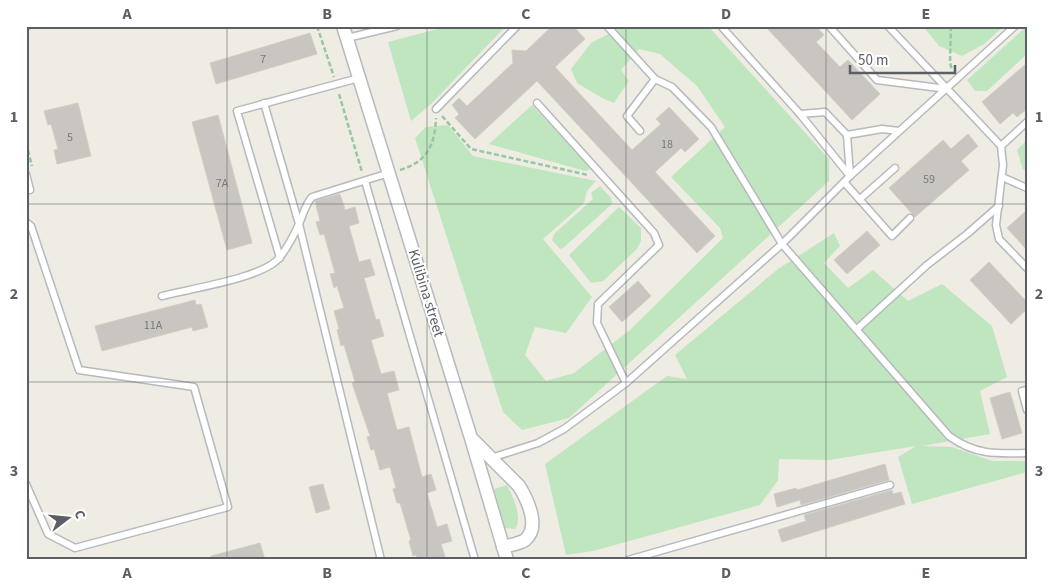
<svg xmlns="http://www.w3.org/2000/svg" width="1053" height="586" font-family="'Source Sans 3',sans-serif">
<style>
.green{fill:#c0e6bf}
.building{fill:#c9c6c1;stroke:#d3cec2}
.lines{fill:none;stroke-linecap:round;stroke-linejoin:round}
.lane-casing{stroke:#b6b9be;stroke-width:9}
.street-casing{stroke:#b6b9be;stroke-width:15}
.path{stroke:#98c7a5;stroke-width:2.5;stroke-dasharray:5 2.5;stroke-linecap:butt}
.lane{stroke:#fff;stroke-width:6}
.street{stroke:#fff;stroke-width:12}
.grid{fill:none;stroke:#5b5f64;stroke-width:1;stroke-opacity:0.55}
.labels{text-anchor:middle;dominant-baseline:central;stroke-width:4;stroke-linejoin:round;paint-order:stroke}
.number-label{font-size:12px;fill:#76797b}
.street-label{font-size:15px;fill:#5b5f64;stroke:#fff}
.neatline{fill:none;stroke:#5b5f64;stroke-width:2}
.grid-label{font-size:16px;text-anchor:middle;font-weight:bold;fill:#5b5f64}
</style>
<rect width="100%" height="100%" fill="#eeece3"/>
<!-- green -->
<g class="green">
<path d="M449 26H506L431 104 411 121 388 42Z"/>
<path d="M618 26H708L829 159V181L569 418 522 430 503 412 415 138 426 127 448 125 473 156 596 181 587 191 584 203 543 239 592 297 566 333 535 327 525 355 546 381 574 373 630 330 723 238 720 228 671 177 725 127 697 86 660 54 639 49 621 70 629 81 614 103 602 98 577 83 571 69 591 43 618 29Z"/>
<path d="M923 26H1004L984 44 962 56 939 46Z"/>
<path d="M1027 26V54L987 91H975L967 80Z"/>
<path d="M532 105 591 169 585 171 489 144Z"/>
<path d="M1027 140V168L1023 170 1017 150Z"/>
<path d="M600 186 611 198 612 204 563 248 560 249 552 240 554 234 593 199 591 193Z"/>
<path d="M619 207 641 228V241L637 249 603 281 591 283 569 255Z"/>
<path d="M834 233 840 246 824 263 848 288 873 270 908 301 942 284 992 326 1007 377 980 391 990 434 922 446 952 447 992 461H1027V472L912 504 898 457 916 446 829 460 779 459 778 480 760 505 593 551 566 555 545 464 667 376 687 379 675 355 778 269Z"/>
<path d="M507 485C513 496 523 519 515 529L505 528 494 489Z"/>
</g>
<!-- building -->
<g class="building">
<path d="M552 26H573L585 39 555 67 632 150 661 124 656 119 669 107 699 139 685 152 681 148 655 172 715 236 697 253 537 81 475 139 455 118 459 114 452 105 459 98 467 106 513 63 512 50 526 51Z"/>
<path d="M765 26H816L824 35 816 42 840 67 848 60 880 94 852 120Z"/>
<path d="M310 33 317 54 216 84 210 63Z"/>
<path d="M1027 63V109L1017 117 1013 113 1000 124 982 102Z"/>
<path d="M78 103 91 156 57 164 54 150 58 149 51 124 48 125 44 111Z"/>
<path d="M218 115 252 243 227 250 192 122Z"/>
<path d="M968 134 978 146 961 161 969 170 915 217 889 188 943 140 951 149Z"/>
<path d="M340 194 345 210 355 207 359 223 349 226 359 262 370 259 375 275 364 278 376 320 379 319 384 336 371 340 381 374 394 371 399 390 387 393 397 430 409 427 422 477 431 474 436 490 427 493 437 527 447 524 452 541 441 544 446 560H418L416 555 413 556 409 541 411 540 400 503H397L393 489 396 488 390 467 380 470 374 449 371 450 367 437 370 436 352 383 355 382 344 345 341 346 337 330 339 329 334 311 344 308 337 286 334 288 330 274 335 273 324 234 320 235 316 222 320 221 315 201Z"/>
<path d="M1027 210V250L1007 228Z"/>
<path d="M867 231 880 245 847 274 834 260Z"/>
<path d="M989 262 1027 302V309L1011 324 970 280Z"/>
<path d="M638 281 651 296 622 322 609 307Z"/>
<path d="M195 300 196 305 201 304 208 327 193 331 192 327 102 351 95 326Z"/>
<path d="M1010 392 1022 433 1002 439 990 398Z"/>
<path d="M885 464 889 480 801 505 800 500 777 507 774 494 796 488 797 490Z"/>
<path d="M323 484 330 509 316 513 309 487Z"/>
<path d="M892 490 893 494 901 492 905 504 782 542 778 530 806 521 804 515Z"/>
<path d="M260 543 265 560H212L211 556Z"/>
</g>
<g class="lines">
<defs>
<g id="lane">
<path d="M607 26 655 79 672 87 711 127 782 244 949 436C975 455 996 454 1027 453"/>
<path d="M721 26 800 114 850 176"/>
<path d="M829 26 877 80 947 89"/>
<path d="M888 26 1001 146 1003 165 996 225 999 239 1027 268"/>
<path d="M347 38 397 26"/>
<path d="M264 103 299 224 381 560"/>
<path d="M537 103 654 233 659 245 598 304 597 323 626 383"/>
<path d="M436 109 517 26"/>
<path d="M800 114 825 112 847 135 882 129 899 131"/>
<path d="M640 131 627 116 655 79"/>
<path d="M847 135 850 175"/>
<path d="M1001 146 1027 122"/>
<path d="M26 174 30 190"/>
<path d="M1002 177 1027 188"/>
<path d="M365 181 475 560"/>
<path d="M844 182 892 236 910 218"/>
<path d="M860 199 895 168"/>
<path d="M26 222 31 226 79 370 194 387 228 507 75 548 48 534 26 484"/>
<path d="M280 258 237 111 359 78"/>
<path d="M162 296C188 289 265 278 280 257 287 248 294 235 299 224 303 215 305 205 312 197L389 173"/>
<path d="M857 329 927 265 967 234 999 206"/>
<path d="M1027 390 1022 391 1027 410"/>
<path d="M491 458 538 443 564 429 626 383 782 244 850 176 1015 26"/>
<path d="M628 560 890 485"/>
</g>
<g id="street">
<path d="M343 26 471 438 507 560"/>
<path d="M473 440 519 486C527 499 541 527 525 540 519 544 510 545 503 547"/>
</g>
</defs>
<!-- lane casing -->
<use href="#lane" class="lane-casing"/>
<!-- street casing -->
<use href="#street" class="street-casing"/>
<!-- path -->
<g class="path">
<path d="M317 26 334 77"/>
<path d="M951 26 950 63 952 70"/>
<path d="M26 29 43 26"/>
<path d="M339 94 362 172"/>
<path d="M442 116 471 149 588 175"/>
<path d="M26 143 32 166"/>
<path d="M400 170C427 162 435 145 436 118"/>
</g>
<!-- lane -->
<use href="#lane" class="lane"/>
<!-- street -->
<use href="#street" class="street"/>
</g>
<!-- grid -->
<path class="grid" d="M227 26V560M427 26V560M626 26V560M826 26V560M26 204H1027M26 382H1027"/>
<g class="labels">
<!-- number labels -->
<g class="number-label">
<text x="263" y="59">7</text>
<text x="70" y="137">5</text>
<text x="667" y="144">18</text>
<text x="929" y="179">59</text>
<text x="222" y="183">7А</text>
<text x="153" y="325">11А</text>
</g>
<!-- street labels -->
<g class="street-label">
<text transform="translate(426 293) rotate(73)">Kulibina street</text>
</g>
</g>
<!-- border -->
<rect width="1053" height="586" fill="none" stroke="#ffffff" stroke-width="55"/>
<!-- north arrow -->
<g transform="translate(68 518) rotate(74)" stroke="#ffffff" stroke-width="4" paint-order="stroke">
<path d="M0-4L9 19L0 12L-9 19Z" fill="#5b5f64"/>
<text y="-8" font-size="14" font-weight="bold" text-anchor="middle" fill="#5b5f64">С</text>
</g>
<!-- scale -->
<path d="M850 65v8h105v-8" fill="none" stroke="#5b5f64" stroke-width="2.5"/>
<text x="858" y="65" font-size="15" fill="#5b5f64" stroke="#ffffff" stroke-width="4" paint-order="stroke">50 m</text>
<rect x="28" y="28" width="998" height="530" class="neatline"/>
<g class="grid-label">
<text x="127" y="19">A</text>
<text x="327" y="19">B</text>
<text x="526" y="19">C</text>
<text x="726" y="19">D</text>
<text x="926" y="19">E</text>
<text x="14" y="122">1</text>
<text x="1039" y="122">1</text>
<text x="14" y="299">2</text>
<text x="1039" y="299">2</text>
<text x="14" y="476">3</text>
<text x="1039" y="476">3</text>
<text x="127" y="578">A</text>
<text x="327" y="578">B</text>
<text x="526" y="578">C</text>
<text x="726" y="578">D</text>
<text x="926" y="578">E</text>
</g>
</svg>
